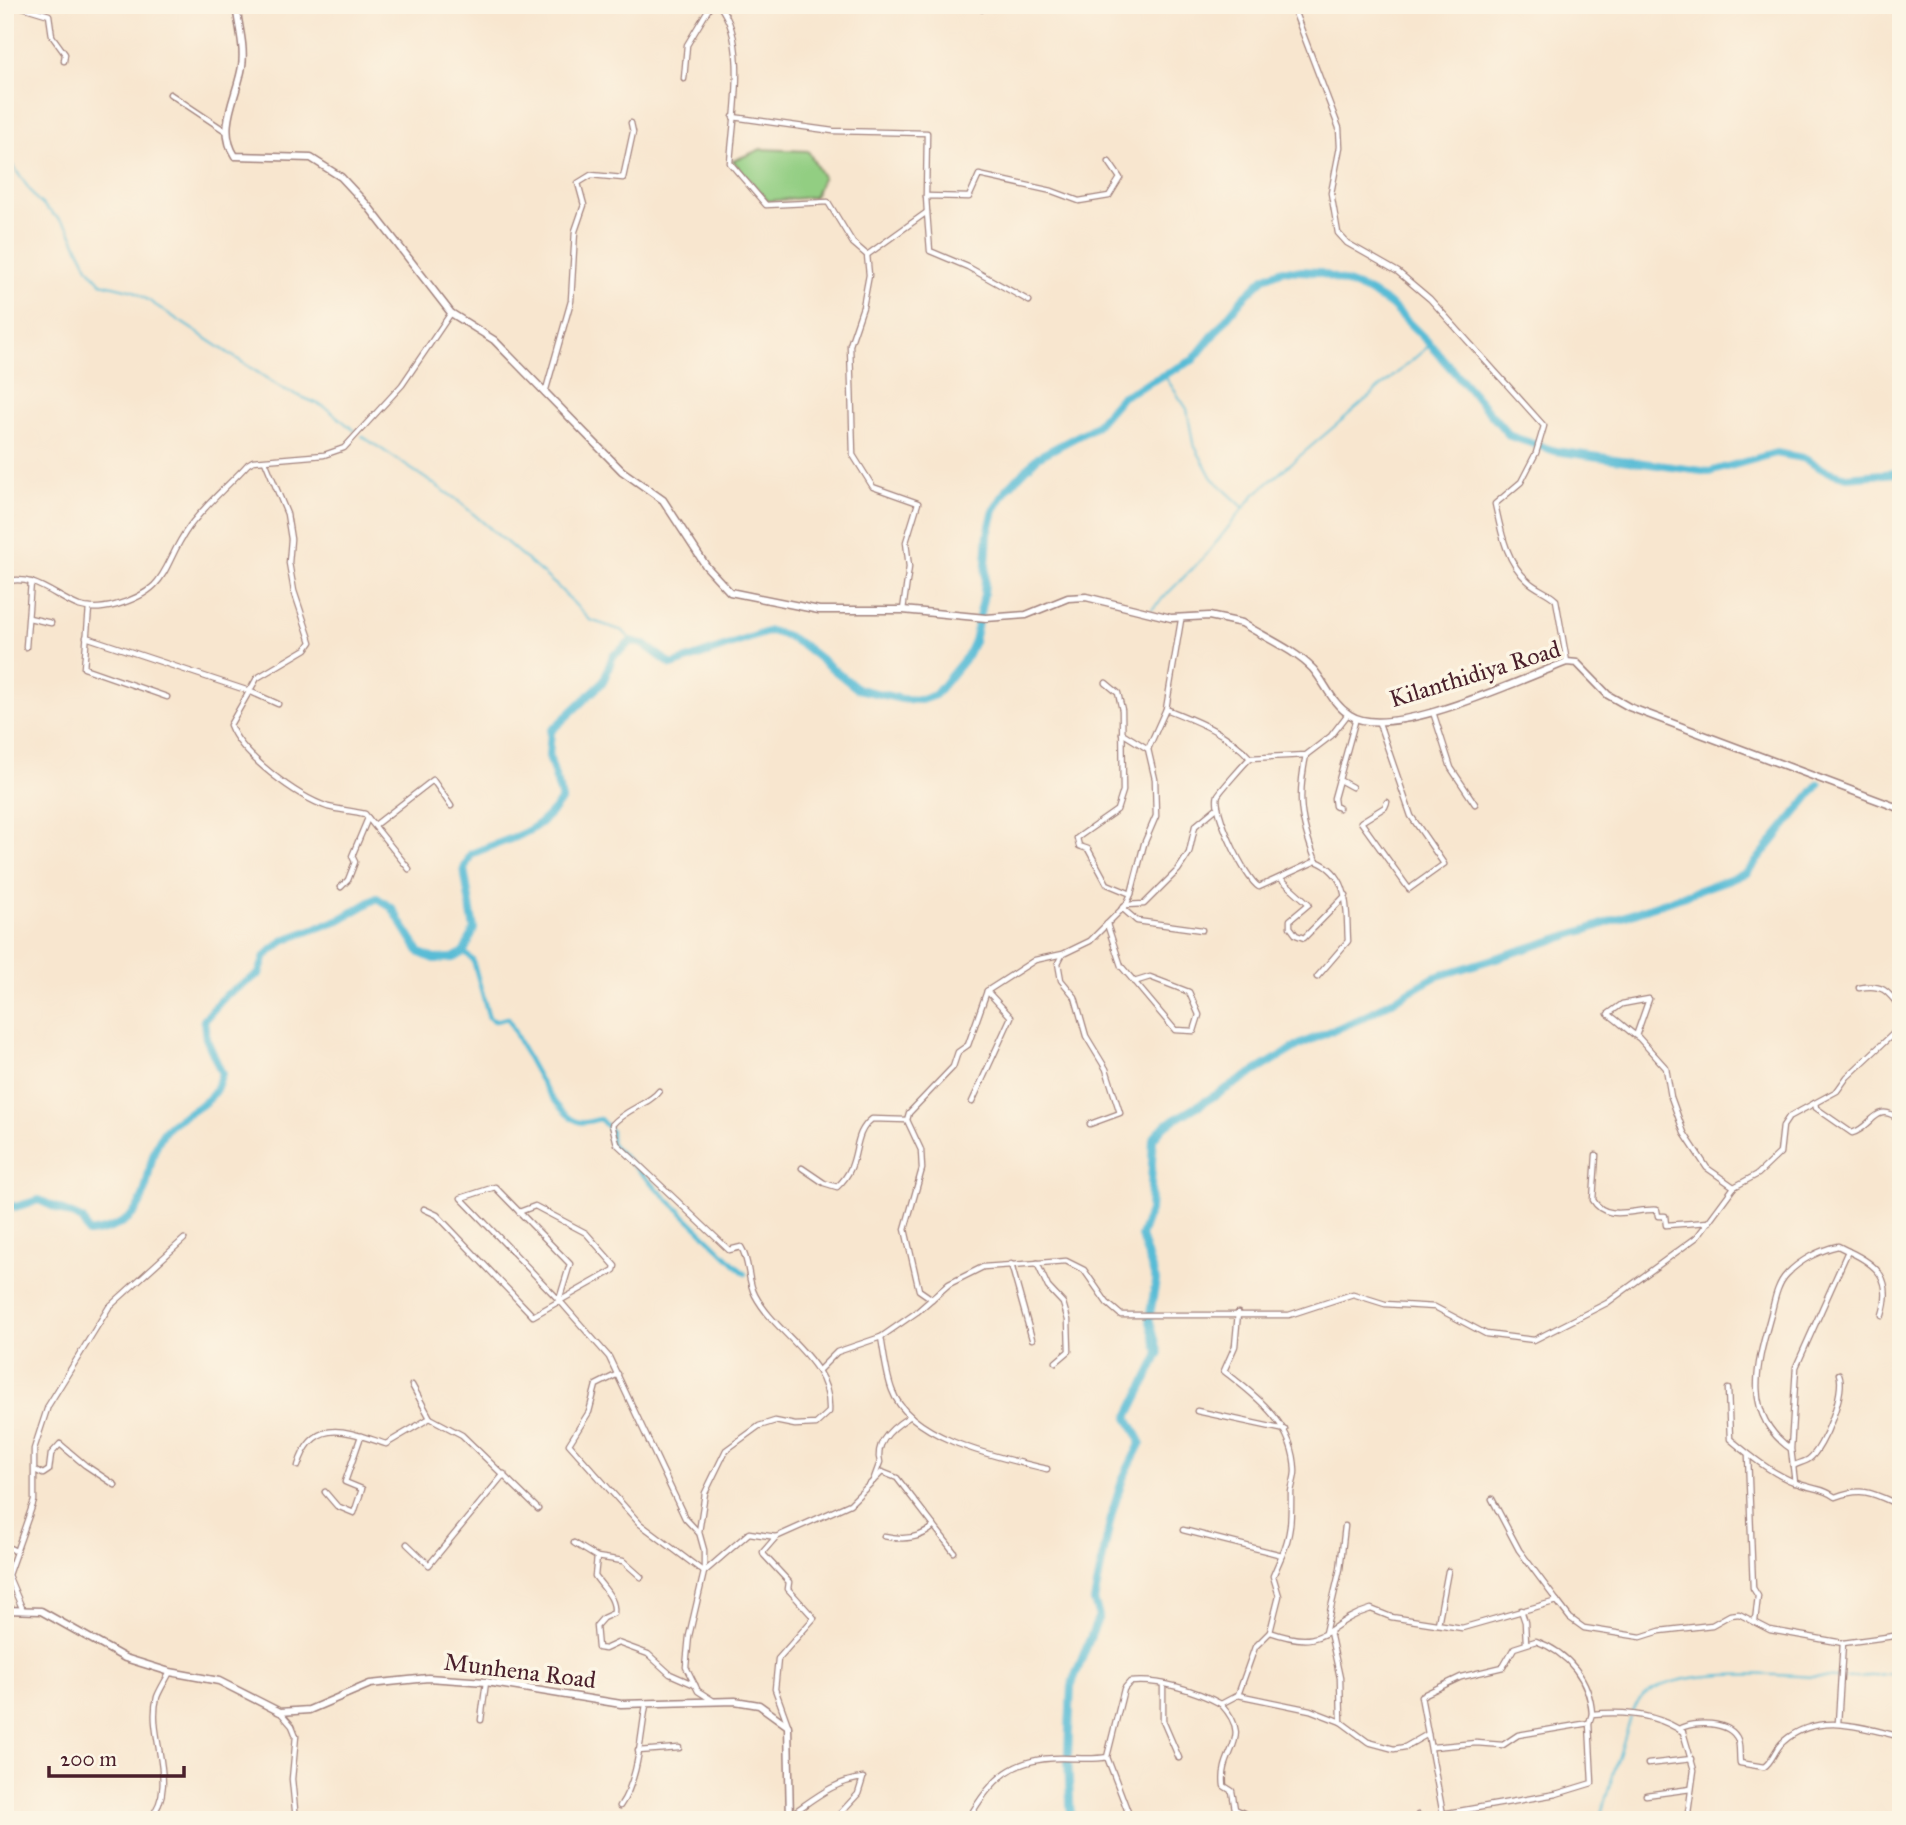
<svg xmlns="http://www.w3.org/2000/svg" width="1906" height="1825" font-family="'IM FELL Great Primer',serif">
<style>
.green{fill:#92ce82;stroke:#6e7656;stroke-width:2}
.lines{fill:none;stroke-linecap:round;stroke-linejoin:round}
.stream{stroke:#58bcd6;stroke-width:2}
.canal{stroke:#58bcd6;stroke-width:4.5}
.river{stroke:#58bcd6;stroke-width:8}
.minor-casing{stroke:#a1827d;stroke-width:7}
.tertiary-casing{stroke:#a1827d;stroke-width:9}
.minor{stroke:#fff;stroke-width:4.5}
.tertiary{stroke:#fff;stroke-width:6}
.labels{text-anchor:middle;dominant-baseline:central;stroke-width:7;stroke-linejoin:round;paint-order:stroke}
.street-label{font-size:24px;fill:#4a1f2b;stroke:#fcf5e5}
</style>
<rect width="100%" height="100%" fill="#fcf5e5"/>
<filter id="ink" filterUnits="userSpaceOnUse"><feTurbulence type="fractalNoise" baseFrequency=".0143" numOctaves="2"/><feDisplacementMap in="SourceGraphic" scale="14" xChannelSelector="R" yChannelSelector="G"/><feConvolveMatrix kernelMatrix="1 2 1 2 8 2 1 2 1" color-interpolation-filters="sRGB"/></filter>
<filter id="wash" filterUnits="userSpaceOnUse"><feTurbulence type="fractalNoise" baseFrequency=".00686" numOctaves="4" result="noise"/><feDisplacementMap in="SourceGraphic" scale="28" xChannelSelector="R" yChannelSelector="G"/><feGaussianBlur stdDeviation="1.57" result="paint"/><feColorMatrix in="noise" values="0 0 0 0 0 0 0 0 0 0 0 0 0 0 0 0 0 1.4 0 .05"/><feComposite in="paint" operator="in"/></filter>
<g filter="url(#wash)">
<rect width="100%" height="100%" fill="#f8e6cf"/>
<!-- green -->
<path class="green" d="M761 149 808 151 823 177 814 197 768 201 733 161Z"/>
<g class="lines">
<!-- stream -->
<g class="stream">
<path d="M5 155 37 200 68 227 89 269 101 283 134 291 283 389 325 407 355 431"/>
<path d="M1164 375 1187 409 1193 443 1212 478 1243 507"/>
<path d="M362 436 456 499 557 586 590 620 623 631 632 641"/>
<path d="M1152 609 1206 555 1255 494 1430 345"/>
<path d="M1633 1712C1650 1657 1802 1679 1847 1678 1865 1677 1883 1674 1901 1672"/>
<path d="M1599 1820 1631 1717"/>
</g>
<!-- canal -->
<path class="canal" d="M464 952 473 960 489 1018 495 1021 508 1018C520 1043 552 1114 579 1122 585 1124 594 1120 600 1119L611 1131V1144L745 1274"/>
<!-- river -->
<g class="river">
<path d="M5 1203 15 1207 39 1200 83 1220 88 1233C168 1223 133 1164 169 1126 182 1114 203 1108 213 1094 217 1090 219 1080 222 1074L206 1038 204 1020 226 995 259 974 265 956 284 940 339 920 377 898 392 908 420 953 434 959 453 958 464 952 474 929 464 869 471 854C510 837 536 837 562 799L549 756 551 731 603 682 613 656 632 641 645 645 672 665 770 631 787 636 804 646 858 689 902 699 921 700 935 695 967 656 974 641 984 594 988 534 994 510 1007 489 1038 457 1095 427 1121 397 1193 360 1243 298 1264 278 1283 270 1318 272 1368 291 1391 305 1428 342 1510 436 1555 451 1709 472 1776 453 1803 458 1826 471 1847 477 1896 473 1901 476"/>
<path d="M1150 1314 1156 1281 1141 1236 1150 1211 1153 1139 1164 1126 1301 1044 1362 1018 1435 977 1589 929 1747 873 1819 784"/>
<path d="M1068 1754 1071 1686 1099 1616 1094 1601 1112 1513 1123 1478 1141 1442 1128 1417 1159 1354 1149 1318"/>
<path d="M1068 1760 1071 1820"/>
</g>
</g>
</g>
<g filter="url(#ink)">
<g class="lines">
<defs>
<g id="minor">
<path d="M16 5 49 15 52 36 65 54 64 61"/>
<path d="M719 5C749 42 733 117 730 163L766 205 828 202 853 243 867 255 869 275 863 307 850 345 853 455 873 487 918 503 906 542 909 567 903 610"/>
<path d="M978 5 982 9"/>
<path d="M1292 5 1339 128 1340 147 1331 193 1338 233 1347 243 1398 272 1430 299 1544 426 1536 453 1521 482 1495 504C1501 531 1506 562 1528 581 1536 589 1548 592 1556 600L1567 662"/>
<path d="M684 79 687 45 711 5"/>
<path d="M170 94 227 132"/>
<path d="M733 117 833 131 927 133 926 196"/>
<path d="M927 212 930 251 968 267 1029 301"/>
<path d="M867 255 927 212 926 196 969 197 979 175 1052 191 1079 201 1109 196 1120 178 1109 162"/>
<path d="M545 393 571 301 575 231 584 205 578 183 591 175 623 178 633 132 631 123"/>
<path d="M265 461 287 514 291 539 289 563 294 591 311 642 306 649 257 678 230 725C242 756 296 796 328 807 340 810 353 811 365 814L409 869"/>
<path d="M5 582C33 573 55 597 79 606 91 610 105 608 116 605 171 589 161 566 189 527 206 504 229 485 248 464L253 461 324 455 344 448 402 385 451 313"/>
<path d="M89 608 84 668 167 697"/>
<path d="M29 618 51 623"/>
<path d="M86 637 249 691 278 704"/>
<path d="M26 647 31 582"/>
<path d="M1166 709C1196 721 1228 733 1250 758"/>
<path d="M1433 712 1451 768 1475 804"/>
<path d="M1379 723 1411 816 1444 864 1409 889 1361 822 1385 807 1387 802"/>
<path d="M1122 733 1148 749 1155 779 1156 816 1144 844 1131 894"/>
<path d="M1148 749 1166 709 1181 620"/>
<path d="M1306 755C1297 799 1300 820 1316 861L1259 887C1245 879 1212 810 1218 795 1221 790 1245 763 1250 758L1306 755 1331 736 1348 714"/>
<path d="M1341 781 1352 787"/>
<path d="M1339 808 1335 806 1334 798 1356 718"/>
<path d="M375 825 433 780 451 806"/>
<path d="M1316 861C1351 875 1346 909 1348 941L1317 977"/>
<path d="M1280 878 1309 904 1290 920V927L1296 935 1304 938 1346 895"/>
<path d="M341 887 348 880 355 862 352 856 368 818"/>
<path d="M1126 905 1144 904 1178 870 1189 853 1195 826 1218 807"/>
<path d="M1122 908 1137 921 1202 930"/>
<path d="M1107 924 1121 966 1175 1030 1194 1031 1199 1015 1189 992 1150 977 1134 982"/>
<path d="M1062 955 1058 963 1061 980 1075 997 1086 1036 1106 1069 1120 1113 1090 1124"/>
<path d="M1859 988C1882 983 1888 991 1901 1009"/>
<path d="M1894 998 1901 992"/>
<path d="M1636 1036 1649 999 1622 1004 1608 1014C1619 1021 1628 1031 1639 1038L1666 1068 1671 1097 1684 1133 1707 1168 1734 1187"/>
<path d="M659 1091C650 1104 625 1109 612 1125L617 1144 729 1250 741 1247C750 1261 747 1280 755 1295 777 1337 832 1359 829 1412L816 1424 795 1425 775 1421 759 1426 726 1450 705 1493 699 1532 704 1550V1572L689 1636 686 1667 698 1691 712 1700"/>
<path d="M972 1102 1011 1017 987 991"/>
<path d="M1815 1103 1816 1108 1852 1133C1873 1128 1875 1099 1901 1121"/>
<path d="M1596 1155 1593 1200C1606 1223 1637 1208 1657 1210L1658 1216H1665L1666 1225 1709 1222"/>
<path d="M802 1168 824 1183 837 1187C864 1162 849 1137 872 1119L907 1120"/>
<path d="M424 1209 437 1215 533 1316 614 1270 615 1266 586 1233 535 1206 519 1212"/>
<path d="M1848 1251C1878 1265 1893 1279 1882 1315"/>
<path d="M1037 1263 1048 1287 1063 1303 1068 1320 1069 1351 1056 1362"/>
<path d="M1011 1264 1032 1339"/>
<path d="M932 1299 919 1290 905 1229 922 1169 921 1150 907 1120 909 1113 953 1067 958 1052 968 1045 987 991 1035 960 1063 954 1090 941 1126 905 1131 894 1107 884 1088 849 1079 846 1077 838 1117 810 1123 791 1122 710 1118 693 1106 683"/>
<path d="M559 1300 570 1264 495 1187 461 1198 559 1300 609 1357 685 1518 698 1532"/>
<path d="M1238 1313 1235 1346 1224 1371C1258 1398 1294 1424 1295 1471 1295 1478 1292 1485 1291 1492 1291 1516 1292 1532 1282 1555"/>
<path d="M881 1337C884 1354 886 1374 892 1390 910 1440 1001 1458 1047 1469"/>
<path d="M820 1369 837 1352 881 1337 917 1312 949 1284 983 1267 1066 1261 1084 1270 1107 1303 1121 1315H1289L1353 1294 1385 1304 1435 1307 1486 1334 1534 1340 1607 1303 1697 1237 1734 1187 1758 1174 1780 1153 1783 1126 1789 1117 1837 1091 1847 1077 1893 1034 1901 1020"/>
<path d="M618 1374 596 1385 589 1412 569 1444 640 1524 704 1572 749 1533 776 1537 850 1504 882 1472 897 1478 954 1552"/>
<path d="M412 1385 430 1418 462 1435 538 1509"/>
<path d="M1728 1389 1730 1439C1749 1455 1771 1473 1794 1482 1809 1489 1822 1487 1835 1497 1865 1486 1874 1494 1901 1506"/>
<path d="M1197 1411 1285 1430"/>
<path d="M1791 1449C1743 1415 1756 1368 1770 1318 1774 1304 1776 1285 1787 1274 1800 1260 1820 1250 1838 1246L1848 1251 1796 1367 1791 1449 1795 1483"/>
<path d="M1748 1455 1753 1588 1758 1596 1755 1621"/>
<path d="M298 1466C313 1415 348 1432 386 1444L430 1418"/>
<path d="M1793 1466C1798 1463 1805 1462 1809 1459 1824 1448 1846 1391 1839 1374"/>
<path d="M35 1470 43 1474 49 1470 51 1454 60 1444 85 1465 115 1485"/>
<path d="M873 1481 880 1462C874 1442 893 1427 909 1417"/>
<path d="M325 1492 337 1506 354 1513 362 1489 345 1482 361 1436"/>
<path d="M1492 1499 1519 1550 1557 1601"/>
<path d="M1183 1530 1282 1555 1273 1576 1279 1596 1270 1632 1255 1647 1238 1695"/>
<path d="M884 1536C902 1540 920 1540 934 1526"/>
<path d="M776 1537 763 1552 764 1555 789 1582 788 1589 814 1618 778 1659 775 1689 788 1725"/>
<path d="M574 1543 597 1557 595 1576C603 1588 616 1598 614 1613L603 1618 596 1626 598 1648 605 1649 618 1643 648 1654 670 1674 695 1685"/>
<path d="M407 1544 429 1565 504 1474"/>
<path d="M5 1546 16 1551"/>
<path d="M597 1557 623 1561 641 1577"/>
<path d="M22 1608 8 1575 34 1501V1449L48 1406 109 1307 184 1239"/>
<path d="M1521 1610 1525 1622 1526 1643"/>
<path d="M1438 1624 1448 1571"/>
<path d="M1270 1632C1330 1653 1323 1623 1371 1609L1391 1617 1462 1628 1557 1601 1570 1618 1584 1628 1641 1637 1660 1631 1712 1625 1730 1615 1739 1614 1770 1630 1843 1643 1901 1635"/>
<path d="M1330 1632 1340 1678 1341 1722"/>
<path d="M1325 1633 1340 1569 1345 1526"/>
<path d="M1163 1684V1721L1179 1758"/>
<path d="M1221 1704C1255 1741 1219 1749 1224 1786L1232 1791 1235 1809 1258 1820"/>
<path d="M280 1712 292 1726 296 1736 292 1779 296 1820"/>
<path d="M481 1720 486 1682"/>
<path d="M1838 1723 1843 1643"/>
<path d="M1679 1729C1693 1721 1730 1720 1738 1740 1740 1746 1739 1756 1740 1763L1764 1767C1773 1761 1775 1748 1784 1741 1818 1712 1863 1727 1901 1737"/>
<path d="M1433 1747 1476 1743 1503 1745 1518 1735 1589 1723"/>
<path d="M638 1751 679 1748"/>
<path d="M1107 1757 1128 1812V1820"/>
<path d="M1648 1764 1692 1759"/>
<path d="M1646 1795 1691 1789"/>
<path d="M620 1806C639 1779 640 1738 646 1705"/>
<path d="M1442 1814 1556 1794 1592 1783 1589 1723 1592 1714C1623 1711 1657 1714 1683 1732L1694 1770 1687 1820"/>
<path d="M790 1815C814 1799 834 1781 863 1778L858 1794 834 1820"/>
<path d="M149 1820C181 1784 146 1737 157 1697 160 1689 166 1680 170 1672"/>
<path d="M968 1820C991 1778 1014 1757 1063 1758 1078 1758 1093 1760 1107 1757L1124 1689 1130 1682C1159 1679 1195 1690 1221 1704L1238 1695 1310 1710 1341 1722 1368 1742 1394 1749 1405 1747 1428 1734"/>
<path d="M1417 1820 1418 1815"/>
<path d="M1444 1820 1421 1696 1461 1677 1503 1667 1514 1648 1536 1641C1569 1653 1590 1680 1592 1714"/>
<path d="M1646 1820 1687 1817"/>
</g>
<g id="tertiary">
<path d="M236 5C238 24 245 46 242 66 238 95 216 127 235 156L311 158 341 177 368 206 451 313 494 340 622 471 663 500 706 566 730 592 819 610H903L986 618 1026 615 1068 598 1086 597 1171 618 1209 616 1242 623C1264 637 1295 650 1313 669 1326 684 1332 704 1350 715 1390 742 1521 679 1567 662L1577 663 1608 695 1629 707 1901 809"/>
<path d="M5 1610 41 1611 125 1658 170 1672 219 1681 280 1712 309 1710 370 1684 428 1678 486 1682 621 1704 735 1701 759 1705 788 1726 790 1820"/>
</g>
</defs>
<!-- minor casing -->
<use href="#minor" class="minor-casing"/>
<!-- tertiary casing -->
<use href="#tertiary" class="tertiary-casing"/>
<!-- minor -->
<use href="#minor" class="minor"/>
<!-- tertiary -->
<use href="#tertiary" class="tertiary"/>
</g>
</g>
<g class="labels">
<!-- street labels -->
<g class="street-label">
<text transform="translate(1475 674) rotate(-17)">Kilanthidiya Road</text>
<text transform="translate(520 1671) rotate(7)">Munhena Road</text>
</g>
</g>
<!-- margin -->
<rect width="1906" height="1825" fill="none" stroke="#fcf5e5" stroke-width="28"/>
<!-- scale -->
<path d="M49 1766v10h135v-10" fill="none" stroke="#4a1f2b" stroke-width="3.5"/>
<text x="60" y="1766" font-size="21" fill="#4a1f2b" stroke="#fcf5e5" stroke-width="5" paint-order="stroke">200 m</text>
</svg>
